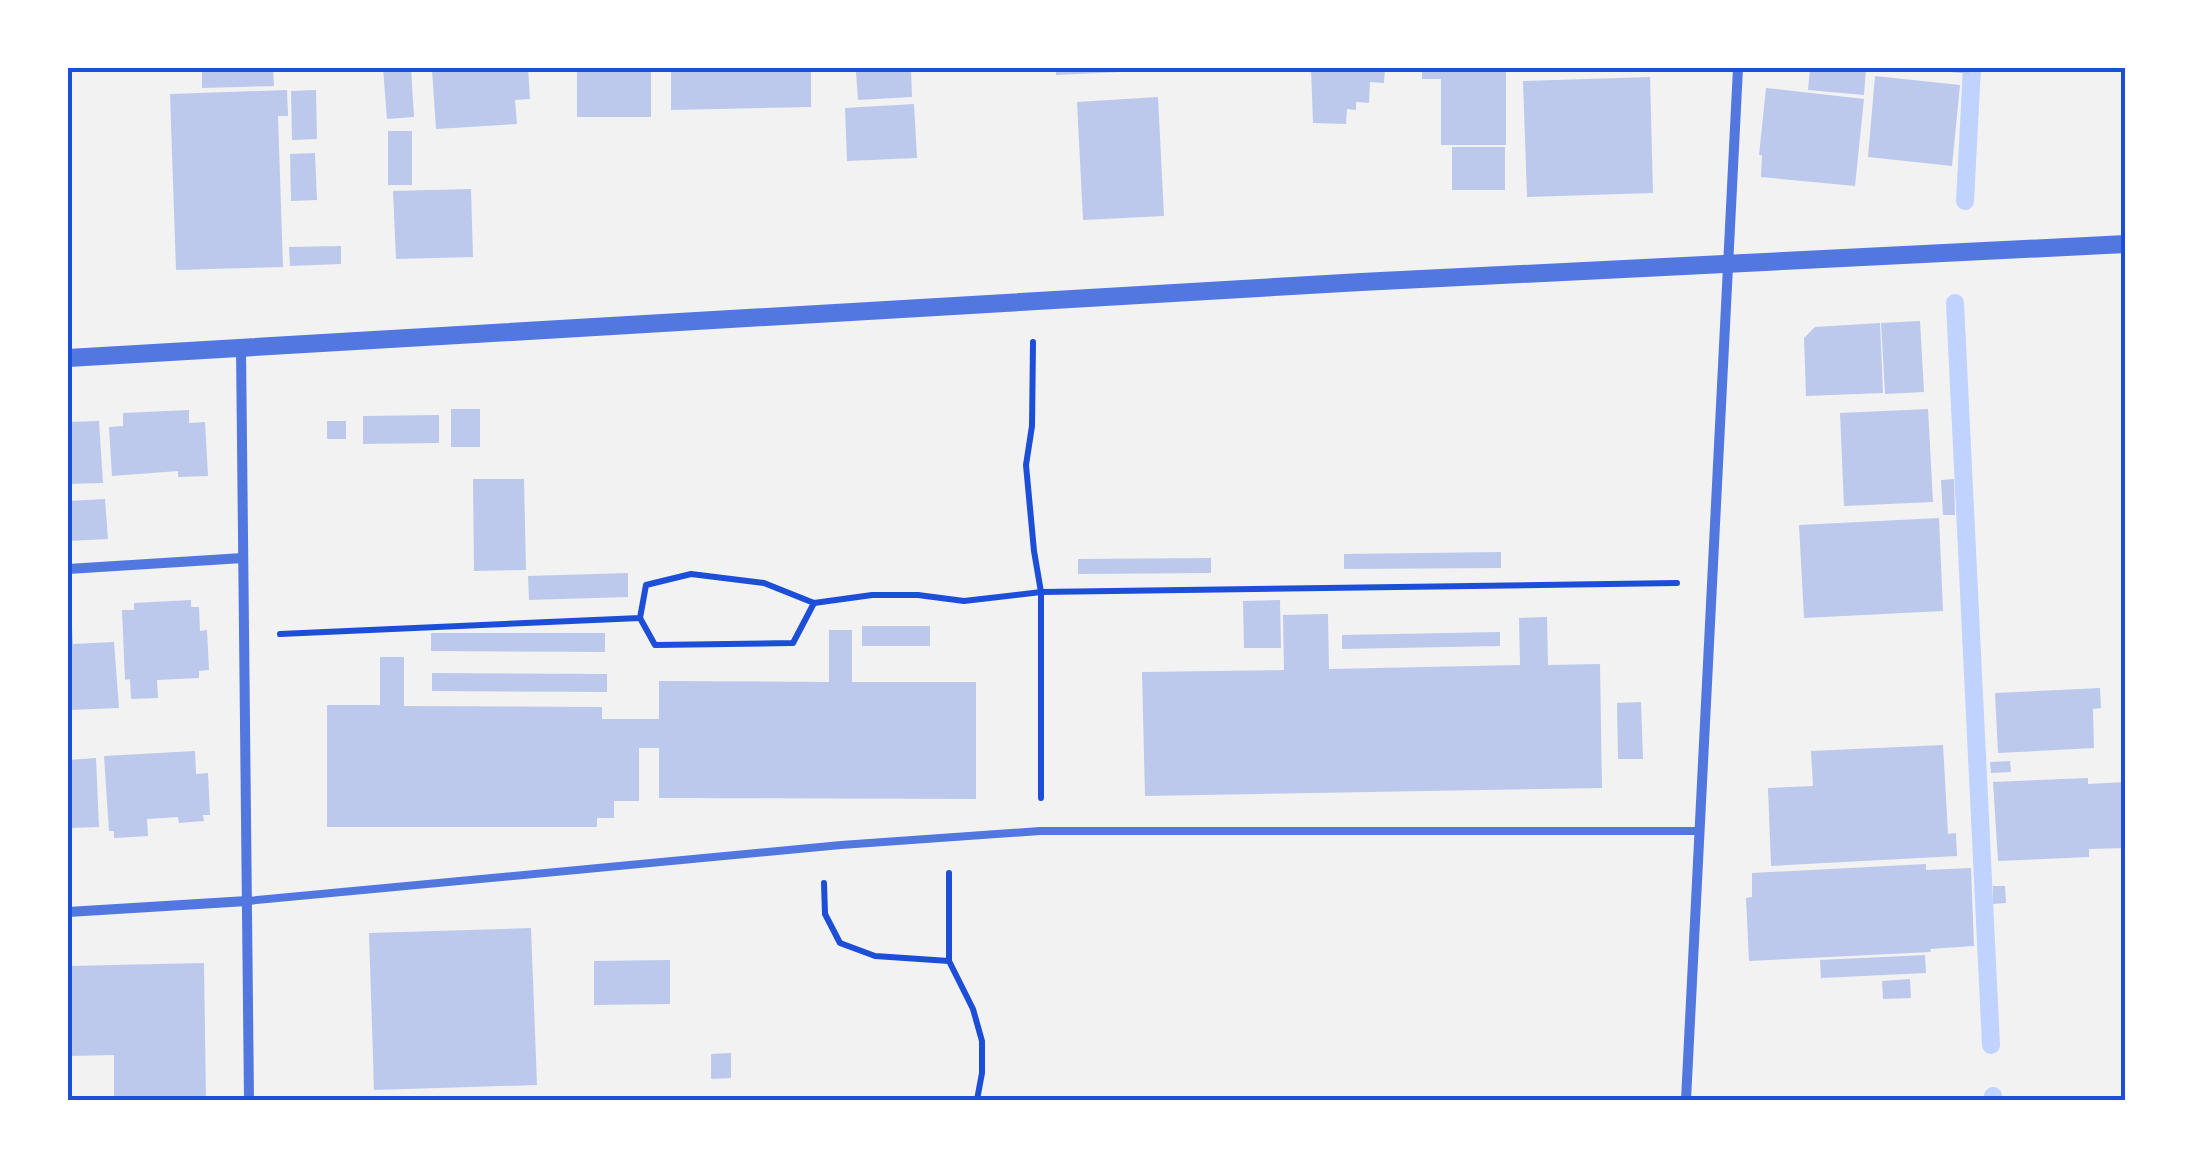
<svg xmlns="http://www.w3.org/2000/svg" width="2193" height="1168" font-family="'Public Sans',sans-serif">
<style>
.lines{fill:none;stroke-linecap:round;stroke-linejoin:round}
.stream{stroke:#bfd3fe;stroke-width:18}
.building{fill:#bdc9ec}
.path{stroke:#1d4ed8;stroke-width:6}
.service{stroke:#5277de;stroke-width:8}
.minor{stroke:#5277de;stroke-width:10}
.tertiary{stroke:#5277de;stroke-width:18}
.neatline{fill:none;stroke:#1d4ed8;stroke-width:4}
</style>
<rect width="100%" height="100%" fill="#f2f2f2"/>
<g class="lines">
<!-- stream -->
<g class="stream">
<path d="M1965 201 1972 68"/>
<path d="M1955 303 1991 1045"/>
<path d="M1993 1096 1994 1100"/>
</g>
</g>
<!-- building -->
<g class="building">
<path d="M202 68H273L274 86 202 88Z"/>
<path d="M383 68H411L414 117 387 119Z"/>
<path d="M467 68H528L530 99 515 100 517 124 436 129 432 70Z"/>
<rect x="577" y="68" width="74" height="49"/>
<path d="M671 68H811V107L671 110Z"/>
<path d="M1056 68H1119L1120 72 1056 75Z"/>
<path d="M1311 68H1385L1384 83 1370 82 1369 103 1356 102V110L1347 109 1346 124 1313 123Z"/>
<path d="M1422 68H1506V145H1441V79H1422Z"/>
<path d="M1810 68H1866L1864 95 1808 90Z"/>
<path d="M1932 68H1970L1969 74 1931 70Z"/>
<path d="M911 69 912 97 858 100 856 72Z"/>
<path d="M1875 76 1960 85 1952 166 1868 157Z"/>
<path d="M1650 77 1653 193 1527 197 1523 81Z"/>
<path d="M1766 88 1864 99 1855 186 1761 177 1762 155H1759Z"/>
<path d="M287 90 288 116H278L283 267 176 270 170 94Z"/>
<path d="M316 90 317 139 292 140 291 91Z"/>
<path d="M1158 97 1164 216 1083 220 1077 102Z"/>
<path d="M914 104 917 158 847 161 845 108Z"/>
<rect x="388" y="131" width="24" height="54"/>
<rect x="1452" y="147" width="53" height="43"/>
<path d="M315 153 317 200 291 201 290 154Z"/>
<path d="M471 189 473 257 396 259 393 191Z"/>
<path d="M341 246V264L290 266 289 247Z"/>
<path d="M1920 321 1924 392 1885 394 1881 323Z"/>
<path d="M1880 323 1883 393 1806 396 1804 338 1815 327Z"/>
<rect x="451" y="409" width="29" height="38"/>
<path d="M1928 409 1933 502 1844 506 1840 413Z"/>
<path d="M189 410V423L205 422 208 476 178 477V471L112 476 109 427 123 426V413Z"/>
<path d="M439 415V443L363 444V416Z"/>
<path d="M99 421 103 483 68 484V422Z"/>
<rect x="327" y="421" width="19" height="18"/>
<path d="M473 479H524L526 570 474 571Z"/>
<path d="M1954 479 1955 515H1943L1941 480Z"/>
<path d="M105 499 108 539 68 541V501Z"/>
<path d="M1939 518 1943 611 1804 618 1799 525Z"/>
<path d="M1501 552V568L1344 569V554Z"/>
<path d="M1211 558V573L1078 574V559Z"/>
<path d="M628 573V597L529 600 528 576Z"/>
<path d="M191 600V607H199L200 631 207 630 209 670 199 671V678L157 680 158 698 131 699 130 679 125 680 122 610H134V603Z"/>
<path d="M1280 600 1281 648H1244L1243 601Z"/>
<path d="M1328 614 1329 669 1520 665 1519 618 1547 617 1548 665 1600 664 1602 788 1145 796 1142 672 1284 670 1283 615Z"/>
<rect x="862" y="626" width="68" height="20"/>
<path d="M68 627H72L73 644 114 642 119 708 68 710Z"/>
<path d="M829 630H852V682H976V799L659 798V748H639V801H614V818H597V827H327V705H380V657H404V706L602 707V719H659V681L829 682Z"/>
<path d="M1500 632V646L1342 649V635Z"/>
<path d="M431 633H605V652L431 651Z"/>
<path d="M432 673 607 674V692L432 691Z"/>
<path d="M2100 688 2101 708 2093 709 2094 748 1998 753 1995 693Z"/>
<path d="M1641 702 1643 759H1618L1617 703Z"/>
<path d="M1943 745 1948 834 1956 833 1957 856 1771 866 1768 788 1813 786 1811 751Z"/>
<path d="M195 751 196 774 208 773 210 815H203L204 821 179 823 178 817 147 819 148 836 114 838V831H109L104 756Z"/>
<path d="M96 758 99 827 68 828V760Z"/>
<path d="M2010 761 2011 772 1991 773 1990 762Z"/>
<path d="M2088 778V784L2126 782V848L2089 849V857L1998 861 1993 782Z"/>
<path d="M1926 864V870L1971 868 1974 946 1930 949 1931 952 1749 961 1746 898 1752 897V873Z"/>
<path d="M1993 886H2005L2006 903 1993 904Z"/>
<path d="M531 928 537 1085 374 1090 369 933Z"/>
<path d="M1925 955 1926 973 1821 978 1820 960Z"/>
<path d="M670 960V1004L594 1005V961Z"/>
<path d="M204 963 206 1100H114V1055L71 1056V1068H68V966Z"/>
<path d="M1910 979 1911 998 1883 999 1882 981Z"/>
<path d="M731 1053V1078L711 1079V1054Z"/>
</g>
<g class="lines">
<!-- path -->
<g class="path">
<path d="M1033 342 1032 426 1026 465 1034 551 1041 592V798"/>
<path d="M640 618 655 645 793 643 814 603"/>
<path d="M280 634 640 618 646 585 691 574 764 583 814 603 872 595H918L964 601 1041 592 1677 583"/>
<path d="M949 873V961L973 1009 982 1041V1073L977 1100"/>
<path d="M824 883 825 914 840 943 875 956 949 961"/>
</g>
<!-- service -->
<path class="service" d="M247 901 841 845 1040 831H1700"/>
<!-- minor -->
<g class="minor">
<path d="M241 348 249 1100"/>
<path d="M68 569 243 558"/>
<path d="M68 912 247 901"/>
<path d="M1686 1100 1738 68"/>
</g>
<!-- tertiary -->
<path class="tertiary" d="M68 358 1361 282 2126 244"/>
</g>
<!-- border -->
<rect width="2193" height="1168" fill="none" stroke="#ffffff" stroke-width="140"/>
<rect x="70" y="70" width="2053" height="1028" class="neatline"/>
</svg>
